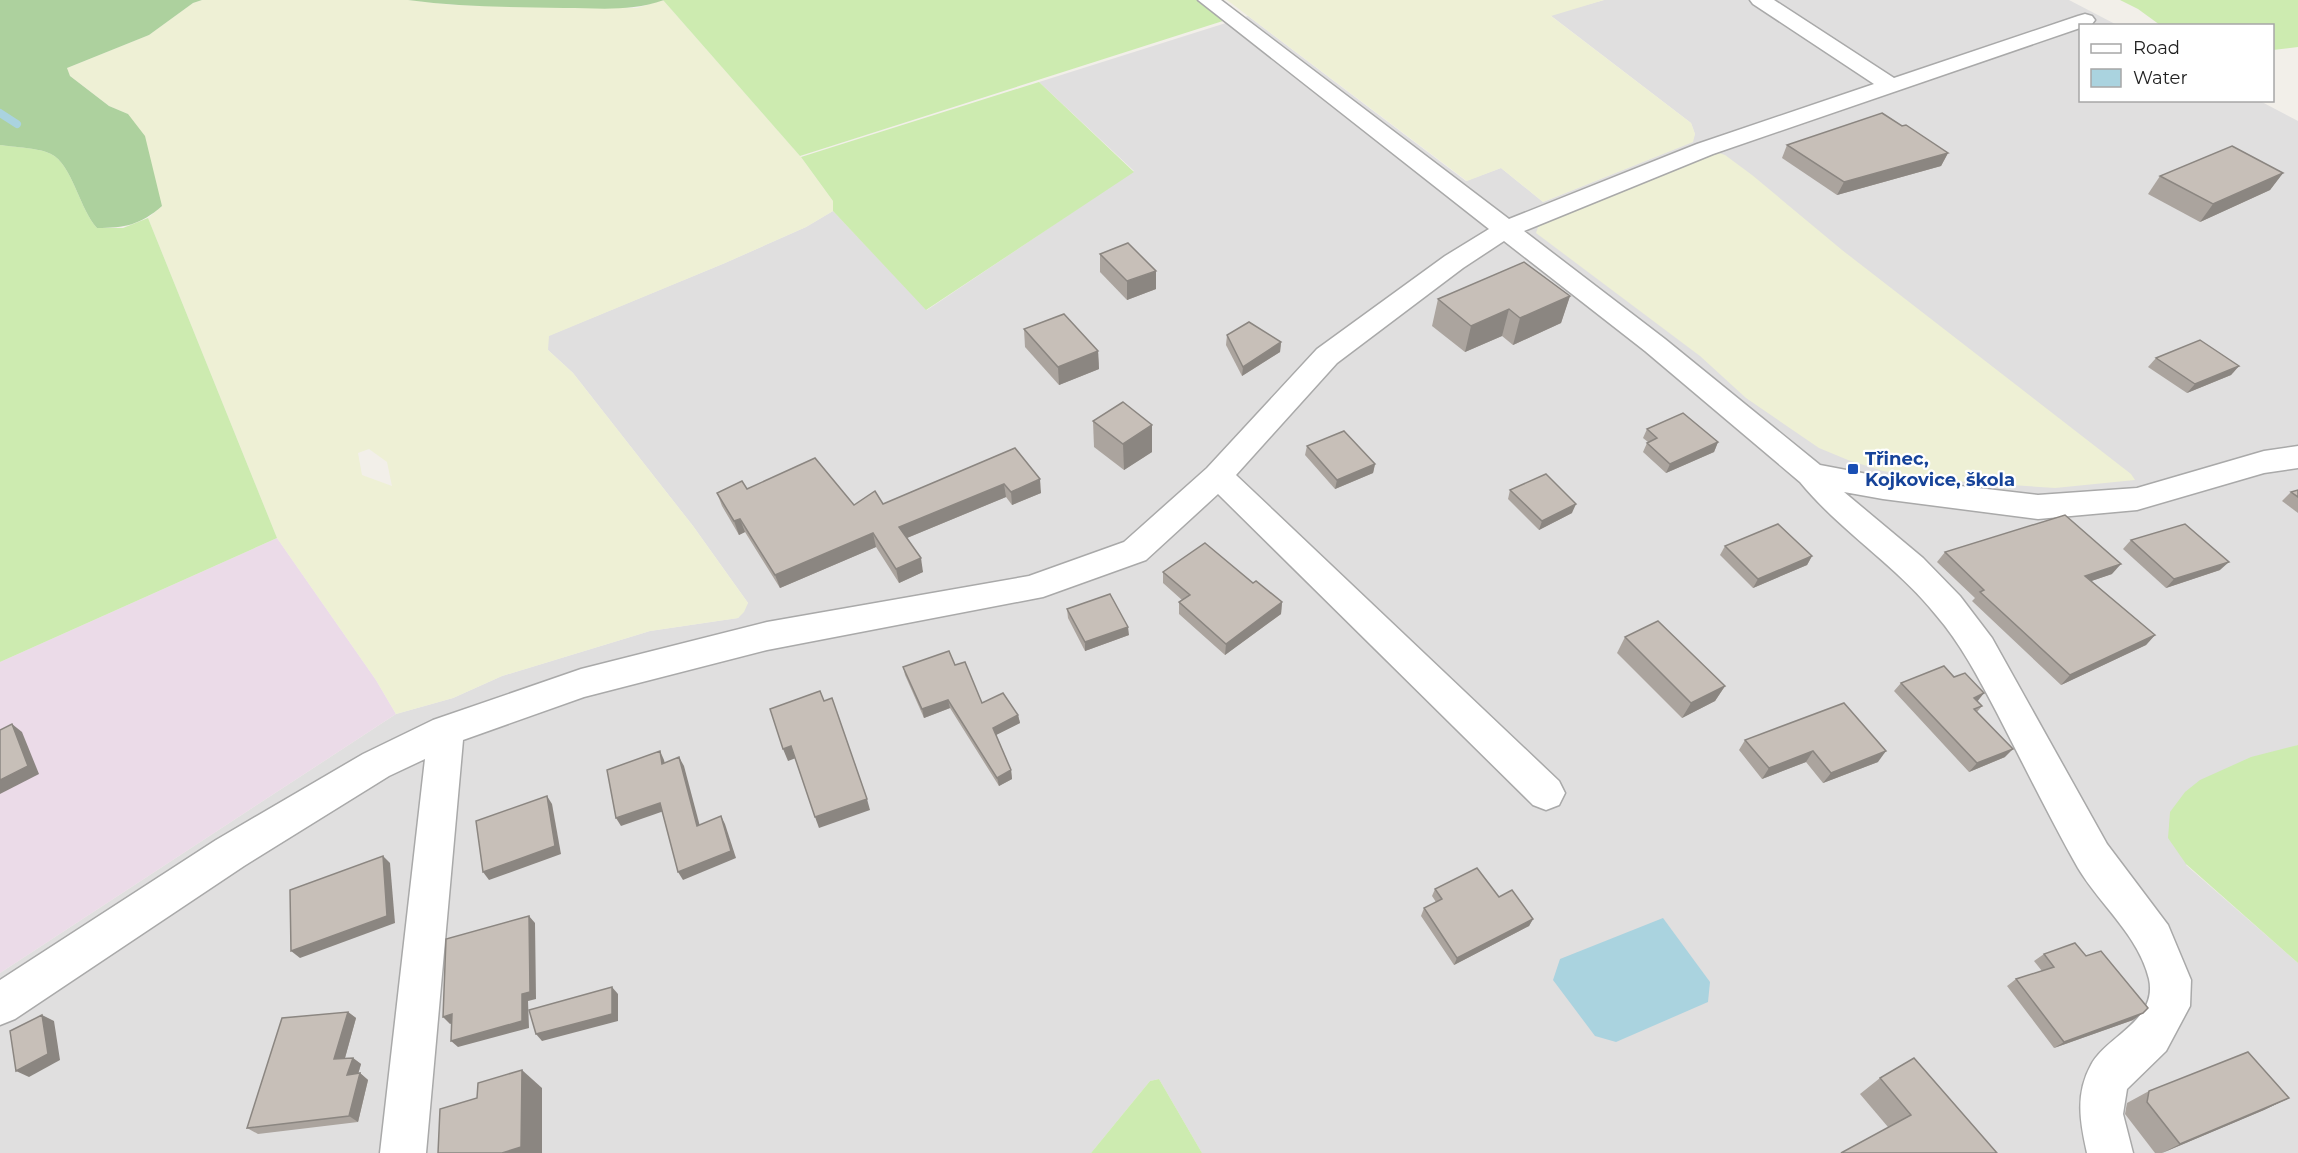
<svg xmlns="http://www.w3.org/2000/svg" width="2298" height="1153" font-family="Montserrat,sans-serif">
<style>
.residential{fill:#e0dfdf}
.industrial{fill:#ebdbe8}
.farmland{fill:#eef0d5;fill-rule:evenodd}
.grass{fill:#cdebb0}
.forest{fill:#add19e}
.water{fill:#aad3df}
.lines{fill:none;stroke-linecap:round;stroke-linejoin:round}
.stream{stroke:#aad3df;stroke-width:8}
.street-casing{stroke:#a9a9a9;stroke-width:3}
.street{fill:#fff;fill-rule:evenodd}
.wall{fill:#aba49e}
.shaded-wall{fill:#8b8681}
.building{fill:#c7bfb8;stroke:#8b8681;stroke-width:1.5}
.transit-dot{fill:#1a4fb4;stroke:#fff;stroke-width:2}
.labels{text-anchor:middle;dominant-baseline:central;stroke-width:4.5;stroke-linejoin:round;paint-order:stroke}
.transit-label{font-size:18px;font-weight:bold;fill:#164399;stroke:#fff;text-anchor:start}
</style>
<rect width="100%" height="100%" fill="#f2efe9"/>
<!-- residential -->
<path class="residential" d="M1604 0H2069L2117 25 2080 26V100L2260 101 2298 121V745L2285 750 2186 865 2298 963V1153H1202L1159 1079 1150 1081 1091 1153H0V973L396 714 453 698 502 676 650 631 738 618 748 603 693 526 573 373 548 350V336L725 263 806 227 833 211 927 310 1134 171 1039 82 1248 16 1466 181 1501 168 1543 202 1692 142 1695 134 1691 123 1550 15Z"/>
<!-- industrial -->
<path class="industrial" d="M277 538 376 680 396 714 0 973V662Z"/>
<!-- farmland -->
<g class="farmland">
<path d="M202 0H408L454 5 637 8 663 0 801 157 833 201V211L806 227 725 263 549 336 548 350 573 373 693 526 748 603 744 612 738 618 650 631 502 676 453 698 396 714 376 680 277 538 148 218 162 206 128 114 109 106 70 76 67 68 149 35 193 3ZM369 449 387 462 392 486 362 475 358 453Z"/>
<path d="M1227 0H1604L1551 16 1691 123 1695 134 1693 142 1543 202 1501 168 1467 181Z"/>
<path d="M1716 152 1725 155 1752 175 1842 250 2131 474 2135 480 2055 488 1938 480 1883 471 1848 460 1819 448 1746 398 1700 356 1536 233 1538 227 1546 221Z"/>
</g>
<!-- grass -->
<g class="grass">
<path d="M663 0H1199L1226 20 800 156Z"/>
<path d="M2120 0H2298V47L2273 50 2272 26 2160 25 2138 9Z"/>
<path d="M1039 82 1134 172 926 310 833 211V201L801 157Z"/>
<path d="M0 145C13 147 40 148 51 154 72 164 80 210 97 228H123L148 218 277 538 0 662Z"/>
<path d="M2298 745V963L2186 864 2168 838 2170 812 2185 792 2200 780 2251 757Z"/>
<path d="M1159 1079 1202 1153H1091L1150 1081Z"/>
</g>
<!-- forest -->
<g class="forest">
<path d="M0 0H202L193 3 149 35 67 68 70 76 109 106 128 114 145 136 162 206C140 225 125 228 97 228 80 210 72 164 51 154 40 148 13 147 0 145Z"/>
<path d="M408 0H664C629 12 600 8 564 8 512 7 460 7 408 0Z"/>
</g>
<!-- water -->
<path class="water" d="M1663 918 1710 982 1708 1002 1616 1042 1595 1036 1553 980 1560 959Z"/>
<g class="lines">
<!-- stream -->
<path class="stream" d="M0 113 17 124"/>
<defs>
<path id="street" d="M1198 0H1221L1509 219 1697 144 1874 84 1753 4 1750 0H1774L1894 78 2078 16 2085 14 2092 16 2095 20 2092 24 2080 26V28L1713 154 1524 231 1665 339 1820 465 1883 477 2038 495 2137 488 2264 451 2298 446V468L2264 473 2137 510 2038 519 1883 499 1844 492 1923 558 1960 596 1992 638 2107 844 2168 925 2191 980 2190 1006 2166 1051 2127 1089 2123 1114 2133 1153H2087C2080 1122 2075 1094 2091 1065 2106 1036 2158 1021 2149 979 2139 936 2100 905 2078 868 2049 817 2023 763 1996 711 1978 677 1961 644 1936 615 1896 565 1840 531 1800 482L1645 351 1504 241 1463 268 1337 363 1236 475 1559 781 1565 793 1559 805 1546 810 1533 805 1218 494 1146 560 1043 597 767 650 584 697 463 740 426 1153H380L425 759 389 776 244 866 15 1019 0 1025V980L216 840 363 754 433 720 581 669 767 622 1029 576 1124 542 1207 468 1317 349 1445 256 1489 229Z"/>
</defs>
<!-- street casing -->
<use href="#street" class="street-casing"/>
<!-- street -->
<use href="#street" class="street"/>
</g>
<!-- wall -->
<g class="wall">
<path d="M1902 126 1948 153 1941 166 1837 195 1782 158 1787 145Z"/>
<path d="M2283 173 2270 190 2200 222 2148 194 2160 176Z"/>
<path d="M1100 254 1156 289 1127 300 1100 272Z"/>
<path d="M1570 296 1561 323 1513 345 1502 336 1465 352 1432 326 1438 299Z"/>
<path d="M1024 329 1098 351 1099 369 1059 385 1025 347Z"/>
<path d="M1227 335 1281 342 1280 352 1242 376 1226 345Z"/>
<path d="M2156 358 2239 366 2231 375 2187 393 2148 367Z"/>
<path d="M1093 421 1152 425V452L1124 470 1094 447Z"/>
<path d="M1647 429 1718 442 1714 452 1666 473 1643 452 1647 443 1648 442 1643 438Z"/>
<path d="M1307 446 1375 464 1373 473 1335 489 1305 455Z"/>
<path d="M1015 448 1041 493 1012 505 1006 497 907 538 923 572 899 583 876 547 780 588 745 532 739 535 722 506 717 493 854 505 883 504Z"/>
<path d="M1510 490 1572 513 1539 530 1508 499Z"/>
<path d="M2298 490V513L2282 501 2291 492Z"/>
<path d="M2131 540 2220 570 2166 588 2123 549Z"/>
<path d="M1725 546 1812 556 1807 565 1753 588 1720 555Z"/>
<path d="M1945 552 2112 574 2091 581 2155 635 2146 645 2061 685 1972 601 1975 598 1937 562Z"/>
<path d="M1163 572 1253 583 1282 602 1281 614 1225 655 1179 614V602L1182 600 1163 583Z"/>
<path d="M1067 609 1129 635 1085 651 1068 618Z"/>
<path d="M1625 637 1725 686 1715 701 1682 718 1617 653Z"/>
<path d="M955 665 982 703 1018 715 1020 723 996 735 1011 770 1012 779 999 786 950 708 924 718 905 675 903 667Z"/>
<path d="M1901 683 1977 701 1982 706 1977 712 2005 757 1969 772 1894 691Z"/>
<path d="M1745 740 1878 762 1823 783 1806 762 1762 779 1739 750Z"/>
<path d="M1435 889 1499 897 1533 919 1529 926 1454 965 1421 916 1424 908 1436 902 1432 896Z"/>
<path d="M2044 954 2133 1020 2054 1048 2007 986 2016 979 2042 971 2034 961Z"/>
<path d="M348 1012 356 1018 345 1058H353L361 1064 358 1074 360 1073 368 1080 358 1122 258 1134 247 1128Z"/>
<path d="M1880 1078 1997 1153 1888 1127 1860 1094Z"/>
<path d="M2149 1091 2289 1098 2264 1110 2162 1153H2155L2125 1114 2127 1103Z"/>
</g>
<!-- shaded-wall -->
<g class="shaded-wall">
<path d="M1948 153 1941 166 1837 195 1844 182Z"/>
<path d="M2283 173 2270 190 2200 222 2213 204Z"/>
<path d="M1156 271V289L1127 300V281Z"/>
<path d="M1570 296 1561 323 1513 345 1520 318Z"/>
<path d="M1509 309 1502 336 1465 352 1471 326Z"/>
<path d="M1281 342 1280 352 1242 376 1243 367Z"/>
<path d="M1098 351 1099 369 1059 385 1058 367Z"/>
<path d="M2239 366 2231 375 2187 393 2195 384Z"/>
<path d="M1152 425V452L1124 470 1123 444Z"/>
<path d="M1718 442 1714 452 1666 473 1670 464Z"/>
<path d="M1375 464 1373 473 1335 489 1337 480Z"/>
<path d="M1040 479 1041 493 1012 505 1011 492Z"/>
<path d="M1004 484 1006 497 902 540 899 527Z"/>
<path d="M1576 504 1572 513 1539 530 1542 521Z"/>
<path d="M740 519 745 532 739 535 734 521Z"/>
<path d="M873 533 876 547 780 588 775 575Z"/>
<path d="M1812 556 1807 565 1753 588 1758 579Z"/>
<path d="M921 558 923 572 899 583 896 569Z"/>
<path d="M2229 562 2220 570 2166 588 2174 579Z"/>
<path d="M2121 564 2112 574 2077 586 2085 576Z"/>
<path d="M1282 602 1281 614 1225 655 1226 644Z"/>
<path d="M1128 627 1129 635 1085 651V642Z"/>
<path d="M2155 635 2146 645 2061 685 2070 675Z"/>
<path d="M1725 686 1715 701 1682 718 1691 703Z"/>
<path d="M1984 693 1977 702 1974 698Z"/>
<path d="M948 700 950 708 924 718 922 709Z"/>
<path d="M1018 715 1020 723 994 736 993 728Z"/>
<path d="M12 724 22 732 39 774 0 794V780Z"/>
<path d="M791 746 796 758 788 761 783 749Z"/>
<path d="M2013 749 2005 757 1969 772 1977 763Z"/>
<path d="M660 751 664 760 667 772 662 764Z"/>
<path d="M1813 751 1806 762 1762 779 1769 768Z"/>
<path d="M1886 751 1878 762 1823 783 1831 773Z"/>
<path d="M679 757 684 766 702 834 697 826Z"/>
<path d="M1011 770 1012 779 999 786 997 778Z"/>
<path d="M547 796 552 804 561 854 489 880 483 872Z"/>
<path d="M867 799 870 810 819 828 815 817Z"/>
<path d="M660 803 664 811 621 826 616 818Z"/>
<path d="M721 816 725 824 736 858 683 880 678 872Z"/>
<path d="M383 856 390 863 395 923 300 958 291 951Z"/>
<path d="M529 916 535 923 536 999 528 1001 529 1028 458 1047 451 1041 522 994Z"/>
<path d="M1533 919 1529 926 1454 965 1457 958Z"/>
<path d="M612 987 618 994V1021L542 1041 536 1034Z"/>
<path d="M348 1012 356 1018 343 1065 334 1059Z"/>
<path d="M2143 1013 2133 1020 2054 1048 2064 1042Z"/>
<path d="M452 1014 459 1021 450 1024 443 1017Z"/>
<path d="M42 1015 54 1021 60 1060 29 1077 16 1071Z"/>
<path d="M353 1058 361 1064 356 1081 347 1075Z"/>
<path d="M522 1070 542 1088V1153H502Z"/>
<path d="M360 1073 368 1080 358 1122 349 1116Z"/>
<path d="M2289 1098 2264 1110 2162 1153 2180 1144Z"/>
</g>
<!-- building -->
<g class="building">
<path d="M1882 113 1902 126 1906 125 1948 153 1844 182 1787 145Z"/>
<path d="M2232 146 2283 173 2213 204 2160 176Z"/>
<path d="M1128 243 1156 271 1127 281 1100 254Z"/>
<path d="M1524 262 1570 296 1520 318 1509 309 1471 326 1438 299Z"/>
<path d="M1064 314 1098 351 1058 367 1024 329Z"/>
<path d="M1249 322 1281 342 1243 367 1227 335Z"/>
<path d="M2200 340 2239 366 2195 384 2156 358Z"/>
<path d="M1123 402 1152 425 1123 444 1093 421Z"/>
<path d="M1683 413 1718 442 1670 464 1647 443 1657 438 1647 429Z"/>
<path d="M1344 431 1375 464 1337 480 1307 446Z"/>
<path d="M1015 448 1040 479 1011 492 1004 484 899 527 921 558 896 569 873 533 775 575 740 519 734 521 717 493 742 481 747 489 815 458 854 505 875 491 883 504Z"/>
<path d="M1546 474 1576 504 1542 521 1510 490Z"/>
<path d="M2298 490V497L2291 492Z"/>
<path d="M2065 515 2121 564 2085 576 2155 635 2070 675 1980 592 1984 590 1945 552Z"/>
<path d="M1778 524 1812 556 1758 579 1725 546Z"/>
<path d="M2185 524 2229 562 2174 579 2131 540Z"/>
<path d="M1205 543 1253 583 1256 581 1282 602 1226 644 1179 602 1190 595 1163 572Z"/>
<path d="M1110 594 1128 627 1085 642 1067 609Z"/>
<path d="M1658 621 1725 686 1691 703 1625 637Z"/>
<path d="M949 651 955 665 965 662 982 703 1003 693 1018 715 993 728 1011 770 997 778 948 700 922 709 903 667Z"/>
<path d="M1944 666 1954 677 1965 673 1984 693 1974 698 1982 706 1974 709 2013 749 1977 763 1901 683Z"/>
<path d="M820 691 824 701 832 698 867 799 815 817 791 746 783 749 770 709Z"/>
<path d="M1844 703 1886 751 1831 773 1813 751 1769 768 1745 740Z"/>
<path d="M12 724 28 766 0 780V730Z"/>
<path d="M660 751 662 764 679 757 697 826 721 816 731 851 678 872 660 803 616 818 607 770Z"/>
<path d="M547 796 555 846 483 872 476 821Z"/>
<path d="M383 856 387 916 291 951 290 890Z"/>
<path d="M1477 868 1499 897 1512 890 1533 919 1457 958 1424 908 1442 899 1435 889Z"/>
<path d="M529 916 530 992 522 994V1021L451 1041 452 1014 443 1017 446 939Z"/>
<path d="M2075 943 2086 956 2101 951 2148 1008 2143 1013 2064 1042 2016 979 2054 967 2044 954Z"/>
<path d="M612 987V1014L536 1034 529 1010Z"/>
<path d="M348 1012 334 1059 353 1058 347 1075 360 1073 349 1116 247 1128 282 1018Z"/>
<path d="M42 1015 48 1054 16 1071 10 1031Z"/>
<path d="M2248 1052 2289 1098 2180 1144 2147 1102 2149 1091Z"/>
<path d="M1914 1058 1997 1153H1841L1911 1115 1880 1078Z"/>
<path d="M522 1070 521 1147 502 1153H438L440 1109 477 1098 478 1083Z"/>
</g>
<!-- markers -->
<rect class="transit-dot" x="1847" y="463" width="12" height="12" rx="3"/>
<g class="labels">
<!-- transit labels -->
<g class="transit-label">
<text x="1865" y="459">Třinec,<tspan x="1865" dy="21">Kojkovice, škola</tspan></text>
</g>
</g>
<!-- legend -->
<rect x="2079" y="24" width="195" height="78" fill="#ffffff" stroke="#a7a7a7" stroke-width="1.5"/>
<rect x="2091" y="44" width="30" height="9" fill="#ffffff" stroke="#a7a7a7" stroke-width="1.5"/>
<text x="2133" y="54" font-size="18" fill="#222222">Road</text>
<rect x="2091" y="69" width="30" height="18" fill="#aad3df" stroke="#a7a7a7" stroke-width="1.5"/>
<text x="2133" y="84" font-size="18" fill="#222222">Water</text>
</svg>
